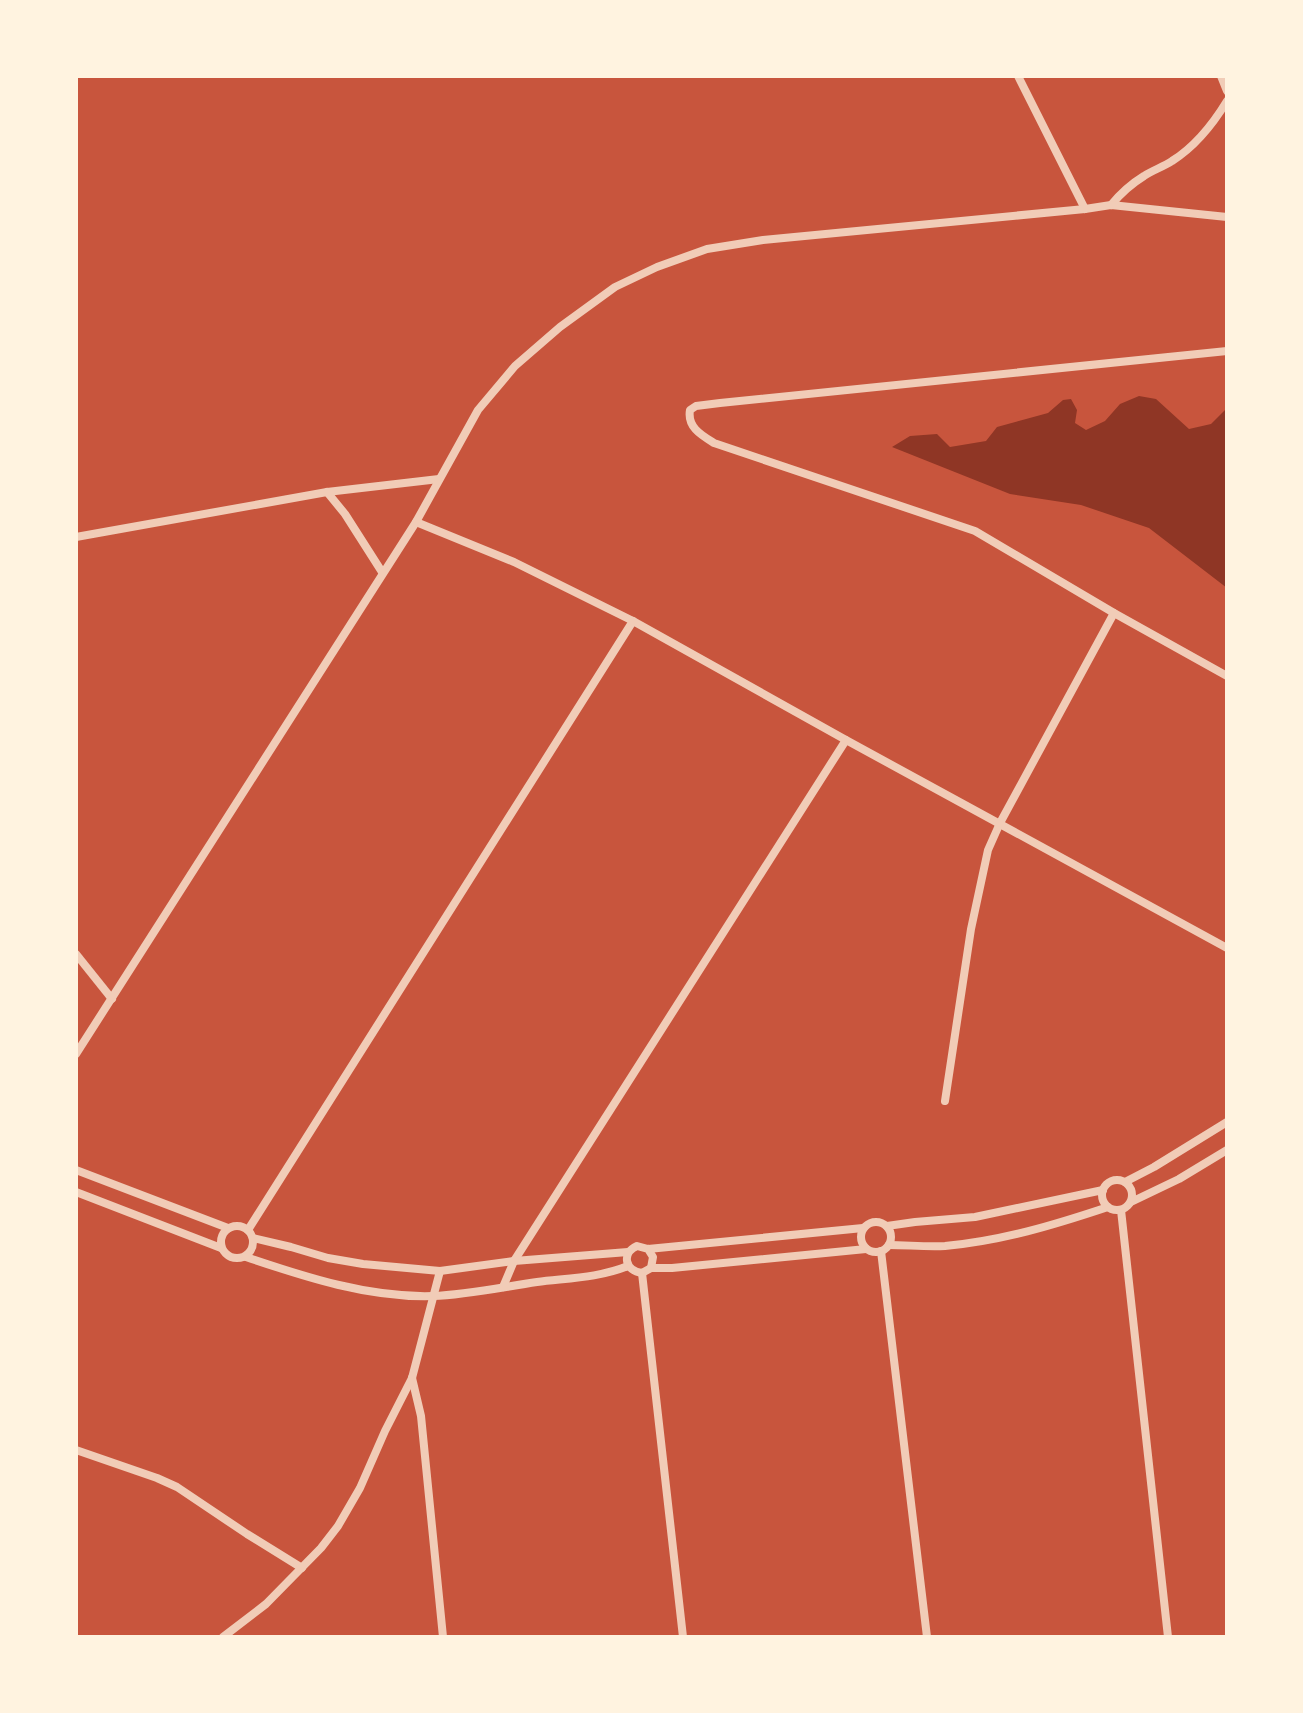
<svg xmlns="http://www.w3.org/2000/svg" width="1303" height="1713" font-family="Helvetica,sans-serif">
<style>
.water{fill:#8f3625}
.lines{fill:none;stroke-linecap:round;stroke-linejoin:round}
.minor{stroke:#f1ccb7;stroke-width:8}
</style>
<rect width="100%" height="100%" fill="#c8553d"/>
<!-- water -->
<path class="water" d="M1139 396 1156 399 1189 429 1211 424 1227 408V588L1149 528 1081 505 1010 494 892 447 910 436 937 434 950 447 986 441 997 427 1048 413 1063 400 1071 399 1077 410 1075 423 1086 430 1105 421 1120 404Z"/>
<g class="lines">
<!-- minor -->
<g class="minor">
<path d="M1018 76 1085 209"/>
<path d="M1221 76 1227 91"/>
<path d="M1111 205C1121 193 1131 184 1144 176 1153 170 1163 167 1172 161 1196 146 1213 124 1227 101"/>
<path d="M1227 351 720 403 696 406 690 410C687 427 701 435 714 443L975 531 1114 613 1227 676"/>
<path d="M327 492 345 514 382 572"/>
<path d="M416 522 514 562 633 621 846 740 1227 948"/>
<path d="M76 537 327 492 439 479"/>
<path d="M76 954 112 999"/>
<path d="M76 1054 416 522 478 410 515 366 560 327 615 287 657 267 707 249 763 240 1085 209 1111 205 1227 217"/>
<path d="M945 1101 971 929 988 850 1000 823 1114 613"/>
<path d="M76 1170 228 1228"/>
<circle cx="1117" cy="1195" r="15"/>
<path d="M1125 1182 1154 1167 1227 1122"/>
<path d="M76 1192 221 1248"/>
<path d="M1131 1202 1179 1179 1227 1150"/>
<path d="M1121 1210 1168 1637"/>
<circle cx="876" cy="1237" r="15"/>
<circle cx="237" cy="1242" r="16"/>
<path d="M887 1226 915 1222 975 1217 1103 1190"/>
<path d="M248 1230 633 621"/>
<path d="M253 1238 291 1247 328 1258 363 1264 440 1271 514 1261 628 1252"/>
<path d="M889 1245C907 1245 926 1247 945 1246 1001 1241 1054 1225 1108 1207"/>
<path d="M648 1249 653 1257 651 1268 642 1273C625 1271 621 1253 637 1246L648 1249 863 1228"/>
<path d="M881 1251 927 1637"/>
<path d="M246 1257C305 1277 369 1298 433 1296 466 1295 503 1287 537 1282 568 1278 598 1278 628 1266"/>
<path d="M651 1268H672L866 1249"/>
<path d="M642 1273 683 1637"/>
<path d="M503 1287 514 1261 846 740"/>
<path d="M412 1378 421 1416 443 1637"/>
<path d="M76 1450 157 1478 177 1487 247 1534 302 1568"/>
<path d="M223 1637 266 1604 321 1548 338 1526 360 1488 385 1431 412 1378 440 1271"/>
</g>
</g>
<!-- border -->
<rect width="1303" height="1713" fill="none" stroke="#fff3e0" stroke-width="156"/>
</svg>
